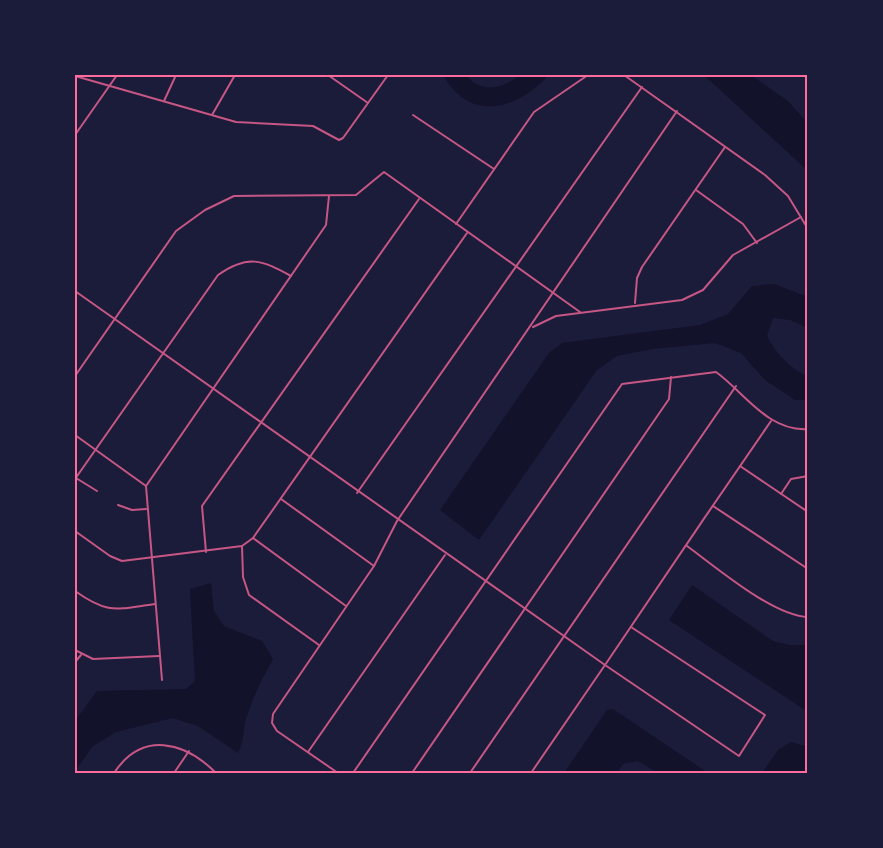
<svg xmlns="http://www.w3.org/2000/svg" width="883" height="848" font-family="Helvetica,sans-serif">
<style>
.water{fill:#12122b}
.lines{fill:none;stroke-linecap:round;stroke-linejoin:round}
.minor{stroke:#c65784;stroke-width:2}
.tertiary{stroke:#c65784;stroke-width:2}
.neatline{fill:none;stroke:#ff6b9d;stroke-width:2}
</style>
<rect width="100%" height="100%" fill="#1b1b3a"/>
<!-- water -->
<g class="water">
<path d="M443 75H466C481 94 503 89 520 75H548C544 81 537 86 531 91 498 115 464 112 443 75Z"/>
<path d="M704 75H751L789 102 808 124V171Z"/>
<path d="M774 284 808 297V328L790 320 773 318 767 336C775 352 791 370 808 376V400H795L765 380 741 353 715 343 652 349 617 356 597 370 479 540 440 510 549 353 562 343 700 325 728 314 752 286Z"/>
<path d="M211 583 214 611 224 626 262 641 273 659C263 677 253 696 247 716 242 729 245 740 238 753L198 726 173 718 116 732 93 746 75 771V721L97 691 186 689 195 681 190 589Z"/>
<path d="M692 585 773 641 790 645H808V712L669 620Z"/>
<path d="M613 709 708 773H658L638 761 623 764 617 773H564L607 710Z"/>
<path d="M791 742 808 747V773H762L778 750Z"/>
</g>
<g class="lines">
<!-- minor -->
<g class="minor">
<path d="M328 75 368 103"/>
<path d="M624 75 765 175 788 196 808 229"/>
<path d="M75 76 236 122 313 126 339 140 343 138 388 75"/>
<path d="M164 101 176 75"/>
<path d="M212 115 235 75"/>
<path d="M413 115 494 169"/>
<path d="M75 135 117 75"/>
<path d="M696 190 743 224 757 243"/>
<path d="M456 224 534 112 588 75"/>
<path d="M635 303 637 278 642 267 725 147"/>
<path d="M533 327 556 316 682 300 703 290 733 255 801 217"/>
<path d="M75 376 176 231 205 210 234 196 356 195 384 172 580 312"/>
<path d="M75 435 146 486"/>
<path d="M740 466 808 512"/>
<path d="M76 478 97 491"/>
<path d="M75 479 218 275C248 254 262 260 291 276"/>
<path d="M357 493 642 87"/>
<path d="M781 494 791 479 808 476"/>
<path d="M281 499 374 566"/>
<path d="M118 505 132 510 146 509"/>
<path d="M713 506 808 569"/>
<path d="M75 531 110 556 122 561 242 546 253 538 467 233"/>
<path d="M253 538 346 606"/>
<path d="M242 546 243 577 249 595 319 645"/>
<path d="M687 546C716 567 773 616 808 617"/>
<path d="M206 552 202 506 419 199"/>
<path d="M75 591C109 615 116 609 155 604"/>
<path d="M631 627 765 715 739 756 605 665C660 583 715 502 771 421"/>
<path d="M75 650 93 659 159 656"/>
<path d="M75 662 81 655"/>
<path d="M162 680 146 486 326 225 329 196"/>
<path d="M308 752 445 555"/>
<path d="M114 773C142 731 184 741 216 773"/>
<path d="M174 773 189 751"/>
<path d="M338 773 277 731 272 723 273 714 374 566 397 521 677 111"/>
<path d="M353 773 622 384 716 372C744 392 768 432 808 429"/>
<path d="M412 773 669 399 671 377"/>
<path d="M470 773 736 386"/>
</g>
<!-- tertiary -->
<path class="tertiary" d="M75 291 605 665 531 773"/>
</g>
<!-- border -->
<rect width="883" height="848" fill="none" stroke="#1b1b3a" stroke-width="153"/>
<rect x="76" y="76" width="730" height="696" class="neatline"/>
</svg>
